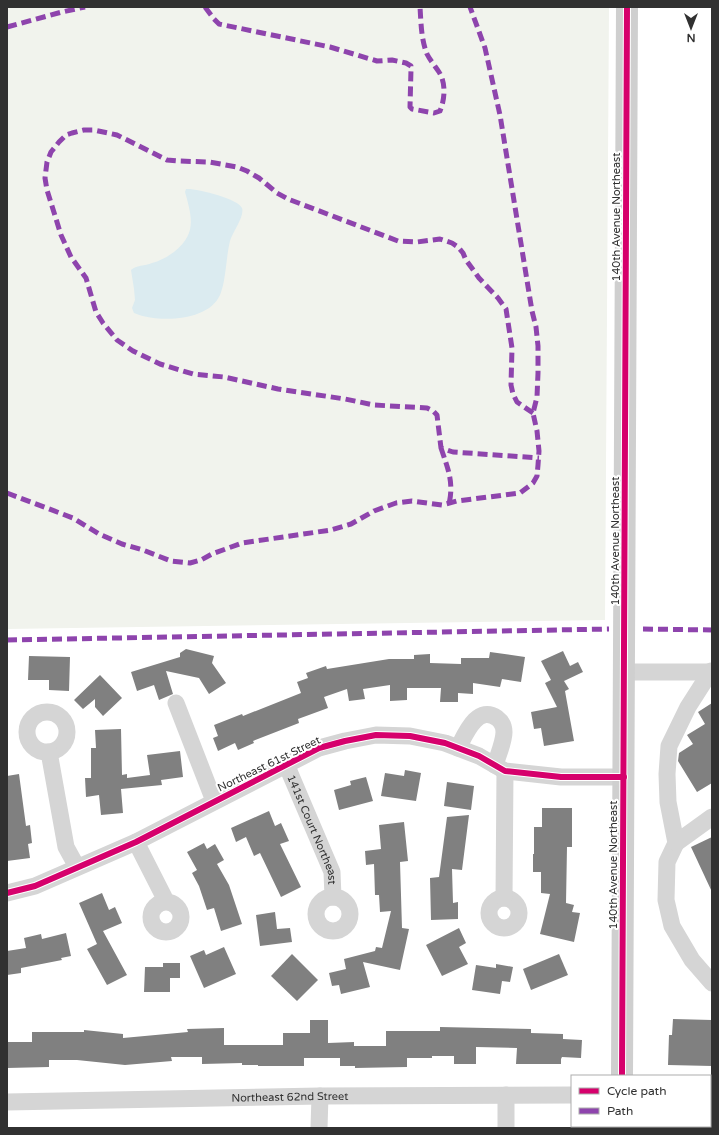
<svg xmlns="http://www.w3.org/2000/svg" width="719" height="1135" font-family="'Varela Round',sans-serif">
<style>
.green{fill:#f1f3ed}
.water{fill:#dbebf0}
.building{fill:#808080}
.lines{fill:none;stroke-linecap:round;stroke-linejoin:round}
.street{stroke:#d5d5d5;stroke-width:17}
.secondary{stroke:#cfcfcf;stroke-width:22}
.quiet{stroke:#8e44ad;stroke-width:5;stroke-dasharray:10 5;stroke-linecap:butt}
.cycleway-casing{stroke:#fff;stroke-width:8}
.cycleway{stroke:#d6006c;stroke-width:6}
.labels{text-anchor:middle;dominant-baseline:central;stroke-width:4;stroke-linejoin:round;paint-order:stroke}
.street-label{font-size:11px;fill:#313131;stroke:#fff}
</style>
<rect width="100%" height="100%" fill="#fff"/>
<!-- green -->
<path class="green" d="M7 7H609L605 620 7 629Z"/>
<!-- water -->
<path class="water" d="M186 189C196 188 239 199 242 208 245 216 232 233 230 241 226 257 226 281 220 295 208 322 157 323 134 313L132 308 135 300 134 289 131 270C136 265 145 266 152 263 160 261 167 257 174 252 197 234 192 217 185 192Z"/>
<!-- building -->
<g class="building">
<path d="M186 649 214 656 212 663 226 683 209 694 199 678 166 671 173 694 159 700 154 685 137 691 131 672 180 657V653Z"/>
<path d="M563 651 570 666 578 662 583 672 564 681 569 689 565 691 574 741 544 746 541 728 534 729 531 712 557 707 545 683 551 680 541 661Z"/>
<path d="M490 652 525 657 521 682 502 679 500 687 473 683V694L458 693V702H440L441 688H407V700L390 701V685L363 689 365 699 349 701 347 689 324 697 328 708 298 719 299 723 253 741 254 743 238 750 235 743 218 751 213 738 218 736 214 725 242 714 243 716 301 693 297 682 308 678 306 673 326 666 327 669 389 659H414V655L430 654V663L461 664V658H489Z"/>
<path d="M29 656 70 657 69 691 49 690V680H28Z"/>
<path d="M100 675 122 698 103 716 95 707V699L83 709 74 700Z"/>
<path d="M712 703V783L697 792 678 761 679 753 693 744 687 735 705 724 698 712Z"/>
<path d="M121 729 122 775 127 774V778L150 775 147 755 180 751 183 777 161 780 162 785 121 789 123 813 101 815 99 795 86 797 85 778H91V748H96L95 730Z"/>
<path d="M405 770 421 773 416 801 381 796 385 773 404 776Z"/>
<path d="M19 774 26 826 30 825 32 843 28 844 30 858 7 861V776Z"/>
<path d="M366 777 373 801 339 810 334 790 351 785 350 781Z"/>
<path d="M447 782 474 786 471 810 444 806Z"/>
<path d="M542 808H572V847H567L566 903 574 905 572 912 580 913 574 942 540 934 550 894 541 893V872H533V854H534V827H542Z"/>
<path d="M269 811 275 826 281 823 289 841 280 844 301 887 281 897 260 853 254 856 246 837 236 842 231 828Z"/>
<path d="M469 815 462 870 452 869 453 903 458 902V919L431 920 430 878 439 877 447 817Z"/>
<path d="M404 822 408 861 400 862 402 928 409 929 400 970 363 962 370 987 341 994 339 985 332 986 329 973 346 969 344 959 375 951 376 947 382 948 391 911 380 912 379 895H375L374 864 366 865 365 851 381 849 379 825Z"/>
<path d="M712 837V892L691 847Z"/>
<path d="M204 843 207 849 215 844 224 860 217 864 229 885 242 924 221 931 214 908 207 910 199 886 192 873 197 870 187 852Z"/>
<path d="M102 893 109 910 115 907 122 923 103 931 127 975 107 985 87 949 97 944 79 903Z"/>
<path d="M275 912 277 929 290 928 292 942 260 946 256 915Z"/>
<path d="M459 928 466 943 459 947 468 964 442 976 426 945Z"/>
<path d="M66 933 71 956 61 958 62 960 21 968V973L7 975V951L26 948 24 938 41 934 42 939Z"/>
<path d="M224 947 236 974 204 988 190 956 204 950 206 955Z"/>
<path d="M292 954 318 980 297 1001 271 976Z"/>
<path d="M559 954 568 975 531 990 523 969Z"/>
<path d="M163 963H180V978H170V992H144L145 967H163Z"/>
<path d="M496 964 513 967 510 982 502 981 500 994 472 990 476 965 496 968Z"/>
<path d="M673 1019 712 1020V1066L668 1065 669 1035H672Z"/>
<path d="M310 1020H328V1043L354 1042V1046H386V1031H440V1027L531 1029V1033L563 1034V1039L582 1040 581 1058 562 1057 561 1059V1064H516L517 1048 476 1047V1064H454V1056H432V1058H407V1067L355 1068V1066H340V1058H304V1066H258V1065H242V1063L202 1064V1057H171L172 1061 125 1065 77 1060H49V1067L7 1068V1042H32V1032H84V1030L123 1034V1038L188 1032 187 1029 224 1028V1045H283V1033H310Z"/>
</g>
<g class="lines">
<!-- street -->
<g class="street">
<path d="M711 671 688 707 669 746 667 774 668 802 676 843 667 862 666 900 672 926 692 960 712 983"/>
<path d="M625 672H712"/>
<path d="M176 703 214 801"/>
<circle cx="47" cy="732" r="20"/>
<path d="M458 748C465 735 477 704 497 718 501 721 504 726 504 732 504 742 498 755 495 765"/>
<path d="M49 752 66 847 77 867"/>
<path id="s1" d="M286 764 332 872 333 897"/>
<path d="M136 842 164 897 165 901"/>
<path d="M676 843 712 817"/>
<path d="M7 893 35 886 136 842 319 748 345 741 376 735 410 736 445 743 479 756 505 771 561 777H624"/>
<circle cx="333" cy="914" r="17"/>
<circle cx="504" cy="913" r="15"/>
<path d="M504 898 505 771"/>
<circle cx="166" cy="917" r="15"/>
<path id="s2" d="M7 1102 320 1096 572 1095"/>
<path d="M319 1128 320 1096"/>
<path d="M506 1128V1095"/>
</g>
<!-- secondary -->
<g class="secondary">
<path d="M622 1076 627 7"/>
<path d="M622 1128V1126"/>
</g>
<!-- quiet -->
<g class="quiet">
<path d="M205 7 214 19 219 24 330 47 377 61 392 60 406 63 411 66V69L410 107 412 109 434 113 440 111C445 99 446 83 439 72 435 66 430 60 427 54 421 39 421 22 420 7"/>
<path d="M7 27 62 12 85 7"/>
<path d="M533 413 517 402 513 394 511 385 512 348 506 309 498 298 479 278 466 260 463 253 458 247 452 243 440 239 417 242 398 241 288 199 277 193 259 178 247 171 237 167 209 162 178 161 167 160 117 135 94 130H84L72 133 66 135 59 142 51 152 47 162 45 178 47 190 61 235 71 257 86 278 96 312 103 323 117 340 133 351 160 364 193 374 224 377 278 389 345 399 374 405 427 408 433 411 437 415 441 448 453 452 539 458"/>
<path d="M441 448C448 469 454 482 449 504"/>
<path d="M7 493 73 518 99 534 122 544 143 550 171 561 190 563 201 560 212 554 242 543 331 530 351 524 374 511 396 503 412 501 442 505 457 501 520 493 533 483 537 476 538 465 539 451 537 431 533 413 537 397 538 373V346L536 327 532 311 500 115 485 48 470 7"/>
<path d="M643 629 712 630"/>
<path d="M7 640 609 629"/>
</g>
<defs>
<g id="cycleway">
<path d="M7 893 35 886 136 842 319 748 345 741 376 735 410 736 445 743 479 756 505 771 561 777H624"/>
<path d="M622 1076 627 7"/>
</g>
</defs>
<!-- cycleway casing -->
<use href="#cycleway" class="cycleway-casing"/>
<!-- cycleway -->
<use href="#cycleway" class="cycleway"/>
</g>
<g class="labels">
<!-- street labels -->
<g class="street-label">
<text transform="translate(616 217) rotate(-90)">140th Avenue Northeast</text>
<text transform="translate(615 541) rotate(-90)">140th Avenue Northeast</text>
<text transform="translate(269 764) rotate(-26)">Northeast 61st Street</text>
<text stroke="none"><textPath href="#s1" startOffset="71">141st Court Northeast</textPath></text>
<text transform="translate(613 865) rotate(-90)">140th Avenue Northeast</text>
<text stroke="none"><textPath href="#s2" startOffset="283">Northeast 62nd Street</textPath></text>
</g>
</g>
<!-- border -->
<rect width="719" height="1135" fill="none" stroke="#313131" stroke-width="16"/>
<!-- legend -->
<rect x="571" y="1075" width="140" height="52" fill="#ffffff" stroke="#adadad"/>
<rect x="579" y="1088" width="20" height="6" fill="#d6006c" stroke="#adadad"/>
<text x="607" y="1095" font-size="12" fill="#313131">Cycle path</text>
<rect x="579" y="1108" width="20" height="6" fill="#8e44ad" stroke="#adadad"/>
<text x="607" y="1115" font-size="12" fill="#313131">Path</text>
<!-- north arrow -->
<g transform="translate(691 28) rotate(180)" stroke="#ffffff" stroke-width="3" paint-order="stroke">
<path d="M0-3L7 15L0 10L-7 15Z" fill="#313131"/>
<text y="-6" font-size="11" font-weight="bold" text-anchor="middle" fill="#313131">N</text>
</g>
</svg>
